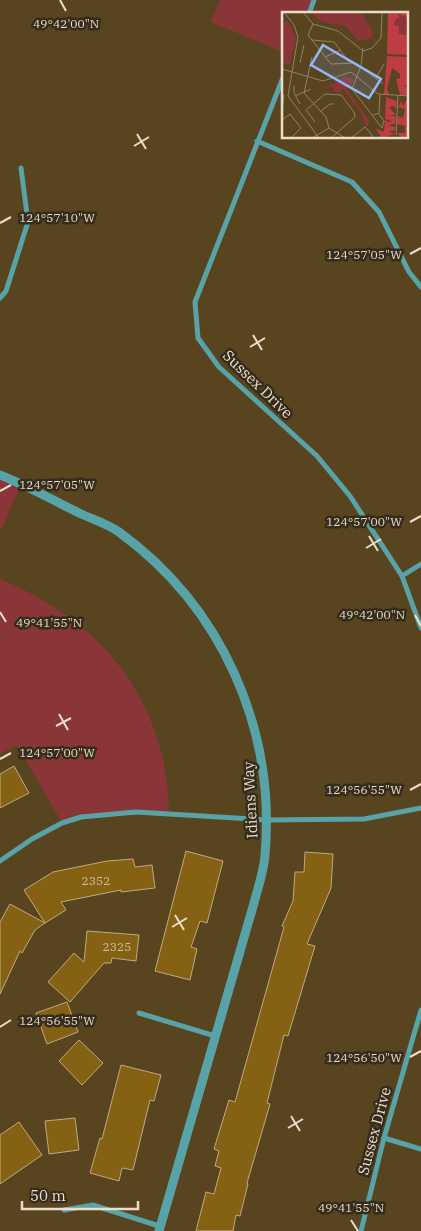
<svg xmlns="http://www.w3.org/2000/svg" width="421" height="1231" font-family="'IBM Plex Serif',serif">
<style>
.green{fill:#8a3538}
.building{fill:#856113;stroke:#c0a982}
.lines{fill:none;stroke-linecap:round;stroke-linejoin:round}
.minor{stroke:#58a3a7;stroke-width:5}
.tertiary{stroke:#58a3a7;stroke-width:9}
.ticks{fill:none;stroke:#eadeca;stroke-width:2}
.labels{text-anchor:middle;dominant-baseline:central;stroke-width:5;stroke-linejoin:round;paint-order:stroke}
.number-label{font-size:12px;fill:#d1bf9c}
.street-label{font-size:15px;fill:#eadeca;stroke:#352c1c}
.inset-road{fill:none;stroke:#928263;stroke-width:1}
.view{fill:#90b8fd;fill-opacity:0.15;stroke:#90b8fd;stroke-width:2.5}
.inset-edge{fill:none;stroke:#eadeca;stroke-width:2.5}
.ticks-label{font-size:12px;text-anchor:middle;fill:#eadeca;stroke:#352c1c;stroke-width:5;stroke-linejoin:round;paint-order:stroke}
</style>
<rect width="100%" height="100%" fill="#58441f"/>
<!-- green -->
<g class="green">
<path d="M220 0H314L309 14H284L283 52 211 22Z"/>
<path d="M0 476 21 485 0 532Z"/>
<path d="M0 579C102 621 167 700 169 813L81 817 62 823 17 745 0 754Z"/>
</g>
<!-- building -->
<g class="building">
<path d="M14 766 29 793 0 808V774Z"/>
<path d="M186 851 223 861 207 923 200 921 191 947 197 949 190 980 155 971Z"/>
<path d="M305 852 333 854 331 888 307 944 315 946 288 1036 284 1035 267 1103 270 1104 247 1183 248 1184 240 1216 236 1215 233 1231H196L206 1192 214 1194 221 1168 215 1166 219 1151 214 1149 229 1100 235 1102 284 927 282 926 293 901 295 872H304Z"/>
<path d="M133 859 135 867 152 865 155 888 121 892V890L61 902 66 910 45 923 24 890 53 872 107 861Z"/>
<path d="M10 904 45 923 35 930 22 953 20 951 0 994V922Z"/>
<path d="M87 931 139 935 136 961 112 958 111 963H104L70 1002 48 982 74 953 84 962Z"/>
<path d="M67 1002 78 1032 47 1044 36 1013Z"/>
<path d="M79 1040 103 1063 82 1085 59 1061Z"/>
<path d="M121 1065 161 1075 154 1101 150 1100 133 1170 122 1168 119 1181 90 1173 100 1138 102 1139Z"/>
<path d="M75 1118 79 1150 49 1154 45 1121Z"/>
<path d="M19 1122 42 1155 0 1184V1135Z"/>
</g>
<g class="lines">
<!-- minor -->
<g class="minor">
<path d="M309 14 314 0"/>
<path d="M284 75 195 302 198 338 219 367 317 456 350 496 402 576 421 628"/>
<path d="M257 141 352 182 379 212 409 272 421 287"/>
<path d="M0 298 6 291 28 222 21 168"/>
<path d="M402 576 421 564"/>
<path d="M0 861 32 839 62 823 81 817 136 812 267 820 364 819 421 808"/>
<path d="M139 1013 215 1036"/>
<path d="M384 1138 421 1149"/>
<path d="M64 1210 93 1205 159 1226"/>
<path d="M361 1231 384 1138 421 1010"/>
</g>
<!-- tertiary -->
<path class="tertiary" d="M0 475C27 486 53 500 79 513 92 519 108 524 119 532 222 607 276 729 265 855 264 871 258 887 254 903L159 1231"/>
</g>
<!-- ticks -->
<path class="ticks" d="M60 0 66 11M137 134 146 149M134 146 149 137M0 223 11 217M410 254 421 248M253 335 262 350M250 347 265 338M0 491 11 485M410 522 421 516M369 536 378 551M366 548 381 539M0 612 6 622M415 615 421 626M59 714 68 730M56 726 71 718M0 759 11 753M410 790 421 784M175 915 184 930M172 927 187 918M0 1027 11 1020M410 1057 421 1051M291 1116 300 1131M288 1128 303 1119M351 1220 358 1231"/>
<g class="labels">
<!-- number labels -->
<g class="number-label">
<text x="96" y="880">2352</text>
<text x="117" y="946">2325</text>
</g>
<!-- street labels -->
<g class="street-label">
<text transform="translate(258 384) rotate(44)">Sussex Drive</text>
<text transform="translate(250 800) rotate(-93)">Idiens Way</text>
<text transform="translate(374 1131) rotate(-75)">Sussex Drive</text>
</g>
</g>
<!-- overview -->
<g transform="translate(282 12)">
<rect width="126" height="126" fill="#58441f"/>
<path d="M28 0H78L91 19 90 26 77 29 63 14 40 10ZM116 1 126 6V24L114 23 112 11ZM6 8 14 26 8 53 0 51V13ZM53 65 56 69 63 65 72 67 70 72 65 73V78L88 109 84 116 79 101 61 77 56 81 52 80 51 75 41 76 26 87 41 75 54 71Z" fill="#8a3538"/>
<path d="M106 0H126V6L115 1 118 6 114 7 112 13 117 14V22L126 23V43L105 42ZM105 44 126 45V74L121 73 126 77V84L118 83 114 67 118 66V62L110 56 105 77 107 82H102ZM104 85 115 89 114 98 112 94 107 95 114 103H108L114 105 113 112 106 113 113 115V118L107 120 113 122 100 126 93 116 102 120 103 108 106 110 110 109 103 107ZM126 85V126H120L115 121H123V114L115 112 116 104 121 106 123 97 116 95 119 89 121 94Z" fill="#be3c44"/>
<path class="inset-road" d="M2 0 12 13 16 25 6 84 37 126M21 0 31 12 56 19 81 39 90 36 99 26 100 0M31 12 26 23 49 52 74 51 101 72M30 28 52 30 67 50M81 36 79 54 70 77 100 116 102 109 97 102M30 45 22 81 44 105 47 116M43 45 59 38M18 51 22 33M0 57 41 69 69 60 96 82 127 84M94 66 102 52M12 74V81L18 92M13 84 29 77M39 99 48 92H52M0 100 2 83M91 103 97 101 98 83M0 108 8 102 19 116 9 126M33 110 24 98 43 82 59 83 72 100 73 105 49 126M114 123 116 84M30 126 47 116 63 126M69 126 83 115 90 123 89 126"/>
<path class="view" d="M41 33 99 67 87 86 29 53Z"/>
<rect width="126" height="126" class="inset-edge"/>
</g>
<g class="ticks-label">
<text x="66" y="28">49°42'00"N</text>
<text x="57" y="222">124°57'10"W</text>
<text x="364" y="259">124°57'05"W</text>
<text x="57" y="489">124°57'05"W</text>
<text x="364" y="526">124°57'00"W</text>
<text x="372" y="619">49°42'00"N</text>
<text x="49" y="627">49°41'55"N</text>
<text x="57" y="757">124°57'00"W</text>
<text x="364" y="794">124°56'55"W</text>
<text x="57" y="1025">124°56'55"W</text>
<text x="364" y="1062">124°56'50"W</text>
<text x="351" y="1212">49°41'55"N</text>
</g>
<!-- scale -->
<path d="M22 1201v8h116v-8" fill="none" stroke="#eadeca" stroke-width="2.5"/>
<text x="30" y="1201" font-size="15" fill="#eadeca" stroke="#352c1c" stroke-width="4" paint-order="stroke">50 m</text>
</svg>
